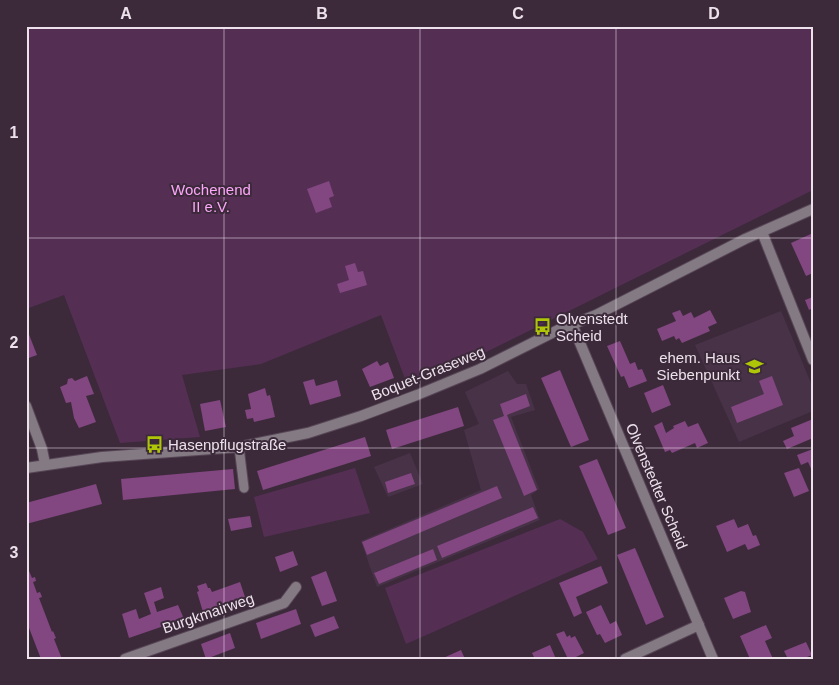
<svg xmlns="http://www.w3.org/2000/svg" width="839" height="685" font-family="Arial,sans-serif">
<style>
.built{fill:#483248}
.green{fill:#552e54}
.building{fill:#824680}
.lines{fill:none;stroke-linecap:round;stroke-linejoin:round}
.service-casing{stroke:#584757;stroke-width:11}
.minor-casing{stroke:#584757;stroke-width:12}
.service{stroke:#847a83;stroke-width:9}
.minor{stroke:#847a83;stroke-width:10}
.grid{fill:none;stroke:#ede2ec;stroke-width:1;stroke-opacity:0.55}
.labels{text-anchor:middle;dominant-baseline:central;stroke-width:4;stroke-linejoin:round;paint-order:stroke}
.park-label{font-size:15px;fill:#fca6f9;stroke:#3c2a3b}
.poi-label{font-size:15px;fill:#ede2ec;stroke:#3c2a3b;text-anchor:start}
.street-label{font-size:15px;fill:#ede2ec;stroke:#3c2a3b}
.neatline{fill:none;stroke:#ede2ec;stroke-width:2}
.grid-label{font-size:16px;text-anchor:middle;font-weight:bold;fill:#ede2ec}
</style>
<rect width="100%" height="100%" fill="#3c2a3b"/>
<!-- built -->
<g class="built">
<path d="M781 311 813 388V411L739 442 695 345Z"/>
<path d="M508 371 517 384H526L535 410 511 417 539 489 531 495 540 520 377 587 361 541 481 490 464 430 479 424 465 392Z"/>
<path d="M410 453 423 484 388 497 374 467Z"/>
</g>
<!-- green -->
<g class="green">
<path d="M26 26H813V190L474 358 407 384 381 315 261 364 182 375 200 437 120 443 64 295 26 309Z"/>
<path d="M355 468 370 513 264 537 254 497Z"/>
<path d="M560 519 583 532 598 559 406 644 385 588Z"/>
</g>
<!-- building -->
<g class="building">
<path d="M329 181 334 196 329 198 332 207 316 213 307 189Z"/>
<path d="M813 233V273L806 276 791 243Z"/>
<path d="M355 263 358 272 363 271 367 285 340 293 337 284 349 280 345 266Z"/>
<path d="M813 297V308L809 310 805 300Z"/>
<path d="M680 310 683 316 691 312 694 318 710 310 717 323 708 327 710 331 682 343 679 338 676 340 674 336 662 341 657 329 676 321 672 313Z"/>
<path d="M26 332H28L37 355 26 359Z"/>
<path d="M620 341 630 364 635 362 638 370 642 369 647 381 629 388 624 376 621 377 607 346Z"/>
<path d="M377 361 380 366 388 362 394 378 370 387 362 369Z"/>
<path d="M560 370 589 440 571 447 541 378Z"/>
<path d="M87 376 94 394 86 396 96 422 79 428 74 418 71 402 66 403 60 387 67 384 68 379 72 378 75 381Z"/>
<path d="M772 376 783 405 737 423 731 407 764 394 759 381Z"/>
<path d="M314 379 316 386 337 380 341 396 310 405 303 382Z"/>
<path d="M663 385 671 405 652 413 644 393Z"/>
<path d="M265 388 267 396 270 395 275 417 254 422 253 418 247 419 245 410 251 409 248 394Z"/>
<path d="M526 394 530 406 507 415 537 490 524 496 493 420 504 416 500 404Z"/>
<path d="M220 400 226 427 205 431 200 404Z"/>
<path d="M458 407 464 426 392 449 386 430Z"/>
<path d="M813 419V438L787 449 783 441 794 436 791 428Z"/>
<path d="M685 421 688 427 698 423 708 443 697 448 695 443 672 453 670 450 665 452 654 426 662 422 666 433 674 428 673 426Z"/>
<path d="M365 437 371 456 263 490 257 471Z"/>
<path d="M813 449V473L808 462 801 465 797 455Z"/>
<path d="M597 459 626 528 608 535 579 466Z"/>
<path d="M799 468 809 491 794 497 784 473Z"/>
<path d="M233 469 235 489 123 500 121 479Z"/>
<path d="M411 473 415 484 388 493 385 482Z"/>
<path d="M96 484 102 504 26 524V503Z"/>
<path d="M497 486 502 498 367 555 362 542Z"/>
<path d="M533 507 538 518 442 558 437 546Z"/>
<path d="M250 516 252 527 231 531 228 519Z"/>
<path d="M734 519 738 528 748 524 753 536 756 535 760 545 748 550 745 544 727 552 716 526Z"/>
<path d="M635 548 664 617 646 625 617 555Z"/>
<path d="M433 549 437 560 379 584 374 573Z"/>
<path d="M293 551 298 565 280 572 275 557Z"/>
<path d="M26 564 32 578 35 577 36 581 33 582 37 593 40 592 42 597 39 598 52 632 53 631 56 638 54 639 62 659H41L26 620Z"/>
<path d="M601 566 608 583 576 597 582 613 574 617 559 583Z"/>
<path d="M326 571 337 601 322 606 311 577Z"/>
<path d="M240 582 245 597 203 612 197 592 199 591 197 586 206 583 208 588H210L212 592Z"/>
<path d="M161 587 164 598 154 602 157 612 178 605 184 619 129 638 122 614 136 609 139 619 151 614 144 593Z"/>
<path d="M741 591 745 592 751 612 733 619 724 598Z"/>
<path d="M601 605 610 624 616 621 622 635 605 643 600 634 597 635 586 612Z"/>
<path d="M296 609 301 624 261 639 256 623Z"/>
<path d="M334 616 339 628 315 637 310 625Z"/>
<path d="M766 625 772 638 765 641 773 659H750L740 636Z"/>
<path d="M564 631 567 637 570 635 571 638 575 636 584 653 572 659H568L556 634Z"/>
<path d="M230 633 235 648 206 659 201 644Z"/>
<path d="M806 642 812 655 802 659H788L784 651Z"/>
<path d="M550 645 556 659H535L532 653Z"/>
<path d="M461 650 465 659H441Z"/>
</g>
<g class="lines">
<defs>
<path id="service" d="M239 447 244 488"/>
<g id="minor">
<path d="M762 232 813 360"/>
<path d="M572 324 713 659"/>
<path d="M26 406 42 449 45 464"/>
<path d="M26 468 102 457 239 447 308 433 361 416 417 395 480 369 558 330 596 315 745 239 813 209"/>
<path d="M125 659 284 603 296 587"/>
<path d="M625 659 699 625"/>
</g>
</defs>
<!-- service casing -->
<use href="#service" class="service-casing"/>
<!-- minor casing -->
<use href="#minor" class="minor-casing"/>
<!-- service -->
<use href="#service" class="service"/>
<!-- minor -->
<use href="#minor" class="minor"/>
</g>
<!-- grid -->
<path class="grid" d="M224 26V659M420 26V659M616 26V659M26 238H813M26 448H813"/>
<!-- icons -->
<defs>
<symbol id="bus-bare" viewBox="-9 -9 18 18"><path d="M-5-6H5V4H4V6H2V4H-2V6H-4V4H-5ZM-3.5-4V0h7V-4ZM-3.5 1.2v1.5H-2V1.2ZM2 1.2v1.5H3.5V1.2Z" fill="#afc508" stroke="#3c2a3b" stroke-width="2.5" paint-order="stroke"/></symbol>
<symbol id="school-bare" viewBox="-9 -9 18 18"><path d="M0-5L7-2L0 1L-7-2ZM-4 1L0 2.5L4 1V4Q0 6-4 4Z" fill="#afc508" stroke="#3c2a3b" stroke-width="2.5" paint-order="stroke"/></symbol>
</defs>
<g fill-rule="evenodd">
<use href="#bus-bare" x="530" y="314" width="25" height="25"/>
<use href="#school-bare" x="742" y="354" width="25" height="25"/>
<use href="#bus-bare" x="142" y="432" width="25" height="25"/>
</g>
<g class="labels">
<!-- park labels -->
<g class="park-label">
<text x="211" y="189">Wochenend<tspan x="211" dy="17">II e.V.</tspan></text>
</g>
<!-- poi labels -->
<g class="poi-label">
<text x="556" y="318">Olvenstedt<tspan x="556" dy="17">Scheid</tspan></text>
<text x="740" y="357" text-anchor="end">ehem. Haus<tspan x="740" dy="17">Siebenpunkt</tspan></text>
<text x="168" y="444">Hasenpflugstraße</text>
</g>
<!-- street labels -->
<g class="street-label">
<text transform="translate(428 373) rotate(-22)">Boquet-Graseweg</text>
<text transform="translate(657 486) rotate(67)">Olvenstedter Scheid</text>
<text transform="translate(208 613) rotate(-19)">Burgkmairweg</text>
</g>
</g>
<!-- border -->
<rect width="839" height="685" fill="none" stroke="#3c2a3b" stroke-width="55"/>
<rect x="28" y="28" width="784" height="630" class="neatline"/>
<g class="grid-label">
<text x="126" y="19">A</text>
<text x="322" y="19">B</text>
<text x="518" y="19">C</text>
<text x="714" y="19">D</text>
<text x="14" y="138">1</text>
<text x="14" y="348">2</text>
<text x="14" y="558">3</text>
</g>
</svg>
